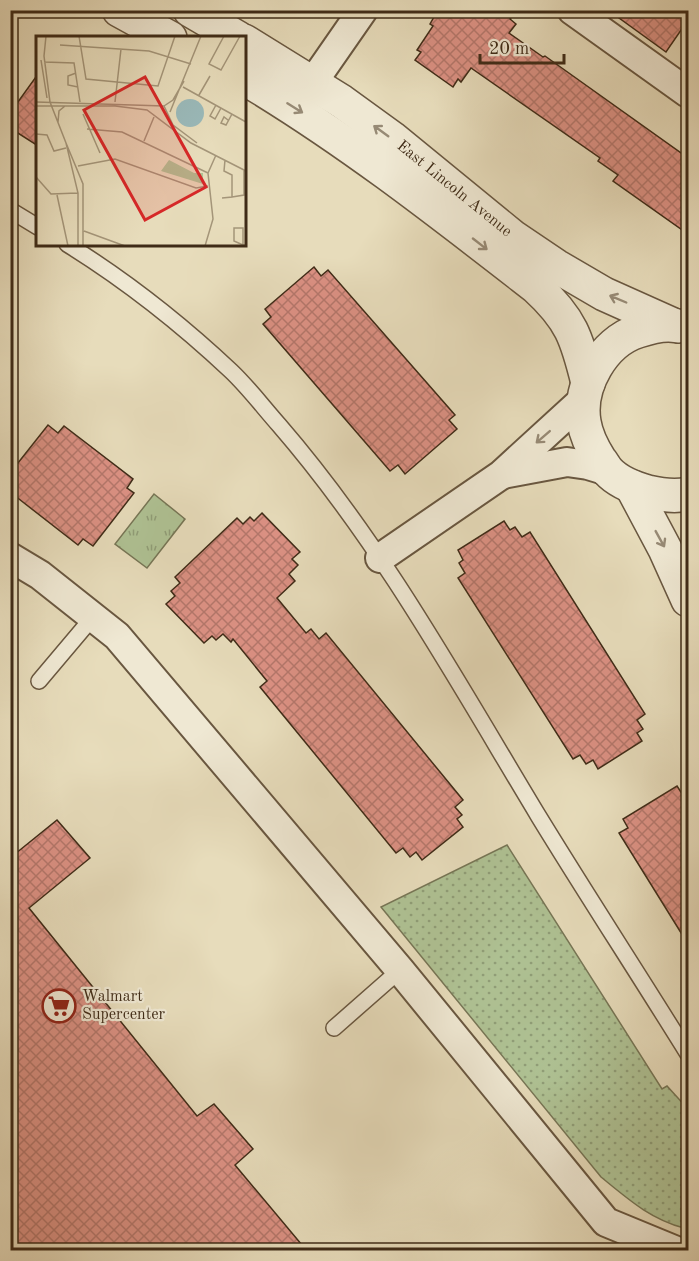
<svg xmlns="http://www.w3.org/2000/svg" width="699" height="1261" font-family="'Old Standard TT',serif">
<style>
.grass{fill:url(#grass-dots);stroke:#777656;stroke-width:1.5}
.park{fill:url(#park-tufts);stroke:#777656;stroke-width:1.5}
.building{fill:url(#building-cross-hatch);stroke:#3f2b17;stroke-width:1.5}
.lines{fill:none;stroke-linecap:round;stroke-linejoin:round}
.service-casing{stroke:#695740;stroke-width:18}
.minor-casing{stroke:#695740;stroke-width:32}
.tertiary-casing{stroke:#695740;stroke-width:36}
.service{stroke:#efe8d3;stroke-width:15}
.minor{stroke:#efe8d3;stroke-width:28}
.tertiary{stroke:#efe8d3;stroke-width:33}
.oneway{stroke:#978a75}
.labels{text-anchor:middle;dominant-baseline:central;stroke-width:4.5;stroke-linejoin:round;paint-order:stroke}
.street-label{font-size:16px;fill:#3f2b17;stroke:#efe8d3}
.poi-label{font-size:16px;fill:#3f2b17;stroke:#efe8d3;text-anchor:start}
.inset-road{fill:none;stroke:#a49579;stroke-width:1.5}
.view{fill:#d62828;fill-opacity:0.15;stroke:#d62828;stroke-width:3}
.inset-edge{fill:none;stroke:#3f2b17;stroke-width:3}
</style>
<defs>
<pattern id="grass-dots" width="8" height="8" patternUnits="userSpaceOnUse" patternTransform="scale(1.5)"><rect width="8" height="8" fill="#afc294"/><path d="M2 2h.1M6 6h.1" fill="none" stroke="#909e78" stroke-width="1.8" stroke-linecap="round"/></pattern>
<pattern id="park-tufts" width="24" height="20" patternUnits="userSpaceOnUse" patternTransform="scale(1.5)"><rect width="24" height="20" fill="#afc294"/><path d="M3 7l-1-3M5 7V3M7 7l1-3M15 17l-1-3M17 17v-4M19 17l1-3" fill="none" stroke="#909e78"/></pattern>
<pattern id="building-cross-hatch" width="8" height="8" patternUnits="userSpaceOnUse" patternTransform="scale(1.5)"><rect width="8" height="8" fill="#dc9184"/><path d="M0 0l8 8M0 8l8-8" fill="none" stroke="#b4776b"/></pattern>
</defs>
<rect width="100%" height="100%" fill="#e7dcbb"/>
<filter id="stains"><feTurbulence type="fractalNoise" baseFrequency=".00333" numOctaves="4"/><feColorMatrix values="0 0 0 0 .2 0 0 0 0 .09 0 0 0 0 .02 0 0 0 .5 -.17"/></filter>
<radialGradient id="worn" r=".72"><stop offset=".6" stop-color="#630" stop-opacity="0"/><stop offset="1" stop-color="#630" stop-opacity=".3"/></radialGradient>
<!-- grass -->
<path class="grass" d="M507 845 662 1089 667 1086 688 1109V1220L684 1228C650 1219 628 1199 601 1177L381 907Z"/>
<!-- park -->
<path class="park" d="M154 494 185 519 147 568 115 544Z"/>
<!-- building -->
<g class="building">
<path d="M438 10H517L510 19 516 24 509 33 543 57 545 56 688 158V234L613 181 618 175 598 161 600 158 471 68 461 82 458 79 453 87 415 60 421 52 417 50 433 26 430 24Z"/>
<path d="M608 10H688V20L666 52Z"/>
<path d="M38 74V146L10 128V113Z"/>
<path d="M314 267 321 276 328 270 455 415 449 420 457 429 405 474 398 465 390 471 263 324 271 317 265 309Z"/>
<path d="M48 425 58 433 64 426 133 479 127 488 134 493 93 546 83 539 78 545 10 492V473Z"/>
<path d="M262 513 300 552 292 559 298 565 289 574 295 581 277 598 306 633 311 629 319 639 326 633 463 800 455 807 462 815 457 819 463 827 422 860 416 852 410 857 403 848 396 853 260 687 267 681 233 639 231 642 223 634 216 640 212 636 204 643 166 604 175 596 171 591 180 583 175 577 237 518 243 524 250 517 254 521Z"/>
<path d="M504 521 510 530 515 527 522 537 530 532 645 714 637 720 643 729 637 733 642 741 598 769 593 760 586 764 580 755 573 759 458 578 465 573 459 563 463 560 458 550Z"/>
<path d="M677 786 688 803V944L619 833 628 828 623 819Z"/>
<path d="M57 820 90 858 29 908 197 1116 214 1104 253 1149 235 1165 307 1251H10V858Z"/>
</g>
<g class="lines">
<defs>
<g id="service">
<path d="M10 210 38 227"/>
<path d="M67 244C125 280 181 324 231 371 248 387 263 407 279 425 382 544 458 683 539 817 588 897 639 975 688 1054"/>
<path d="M39 681 93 617"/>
<path d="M334 1028 400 970"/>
</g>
<g id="minor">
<path d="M572 10 688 93"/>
<path d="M313 82 363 10"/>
<path d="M503 474 567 462 588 465 608 471"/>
<path d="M10 557 40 575 117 636 400 970 606 1222 674 1250"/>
<path d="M380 558 501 475 584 399"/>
</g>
<g id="tertiary">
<path d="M119 10 170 38"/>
<path d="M190 10 238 38"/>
<path d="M244 41 341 101 392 138 513 237 556 266 604 294 671 324"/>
<path d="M244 78C348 140 442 214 536 287 571 319 577 338 588 383"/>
<path d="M678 326C666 323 650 327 638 331 603 342 578 386 584 422 586 435 593 449 600 460 603 463 605 468 608 471 618 482 634 488 648 492 661 495 675 497 688 494"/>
<path d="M632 487 665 549 688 600"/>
</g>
</defs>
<!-- service casing -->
<use href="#service" class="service-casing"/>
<!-- minor casing -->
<use href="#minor" class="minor-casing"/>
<!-- tertiary casing -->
<use href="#tertiary" class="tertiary-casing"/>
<!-- service -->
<use href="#service" class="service"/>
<!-- minor -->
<use href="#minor" class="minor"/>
<!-- tertiary -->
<use href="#tertiary" class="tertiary"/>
</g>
<!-- one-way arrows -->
<defs><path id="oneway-shaft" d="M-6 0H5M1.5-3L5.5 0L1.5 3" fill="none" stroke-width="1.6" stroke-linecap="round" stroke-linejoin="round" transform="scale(1.5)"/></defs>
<g class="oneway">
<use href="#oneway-shaft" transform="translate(295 108) rotate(32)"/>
<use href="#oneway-shaft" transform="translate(381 131) rotate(-144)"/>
<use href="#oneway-shaft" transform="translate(480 244) rotate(38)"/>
<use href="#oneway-shaft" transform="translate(618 299) rotate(-157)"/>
<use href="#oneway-shaft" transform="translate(543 437) rotate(139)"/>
<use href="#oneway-shaft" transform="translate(660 539) rotate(61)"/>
</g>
<!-- icons -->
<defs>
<symbol id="supermarket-ring" viewBox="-11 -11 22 22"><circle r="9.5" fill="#efe8d3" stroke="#8f2418" stroke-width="1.5"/><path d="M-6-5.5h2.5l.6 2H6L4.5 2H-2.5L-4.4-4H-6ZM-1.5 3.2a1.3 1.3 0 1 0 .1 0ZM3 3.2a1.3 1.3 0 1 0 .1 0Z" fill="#8f2418"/></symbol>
</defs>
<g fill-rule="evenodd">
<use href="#supermarket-ring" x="40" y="987" width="38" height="38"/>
</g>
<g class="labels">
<!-- street labels -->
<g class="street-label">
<text transform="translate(454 189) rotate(39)">East Lincoln Avenue</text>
</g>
<!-- poi labels -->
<g class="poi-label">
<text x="82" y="997">Walmart<tspan x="82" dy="18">Supercenter</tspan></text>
</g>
</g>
<!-- overview -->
<g transform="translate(36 36)">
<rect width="210" height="210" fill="#e7dcbb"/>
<path d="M133 124 158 137H167V148L125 135Z" fill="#afc294"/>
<path d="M140 77a14 14 0 1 1 28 0a14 14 0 1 1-28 0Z" fill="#9ab9b9"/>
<path class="inset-road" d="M10 0 8 20 14 66 30 107 42 157V210M43 0 50 43 122 50 139 0M188 0 173 28 185 34 204 0M24 9 113 15 155 28M5 24 11 62M8 26 38 27 44 66M40 37 32 40V49L42 51M147 51 210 86M163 59 174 40M0 66 128 70 137 89 161 107M79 66 85 13M180 69 174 80 179 83 185 72M0 70H79L111 74 155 107 210 135M128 70 137 64 148 45M134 76 165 0M47 78 64 117M192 84 188 81 185 87 190 89 196 78M22 86 23 75 29 70M51 93 86 96 172 137M0 98 11 99 18 115 30 112M108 105 118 81M30 107 47 148V210M42 130 79 123 160 152 172 150M0 141 15 158 42 157M21 159 32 210M196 161 208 159V134M186 162 196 161V139L188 135 189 124M48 195 89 210M207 209V192H198V205L207 209 209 210M169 210 177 183 172 137 180 119"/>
<path class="view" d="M109 41 170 151 109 184 48 74Z"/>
<rect width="210" height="210" class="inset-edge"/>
</g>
<!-- margin -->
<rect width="699" height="1261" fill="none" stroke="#e7dcbb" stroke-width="36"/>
<rect x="12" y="12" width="675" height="1237" fill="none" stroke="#3f2b17" stroke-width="3"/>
<rect x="18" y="18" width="663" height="1225" fill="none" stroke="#3f2b17" stroke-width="1.5"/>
<!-- scale -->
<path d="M480 54v9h84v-9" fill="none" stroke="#3f2b17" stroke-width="3"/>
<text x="489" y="54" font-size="18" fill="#3f2b17" stroke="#efe8d3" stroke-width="4.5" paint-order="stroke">20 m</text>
<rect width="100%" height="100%" filter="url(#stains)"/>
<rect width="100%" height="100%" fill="url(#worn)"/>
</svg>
